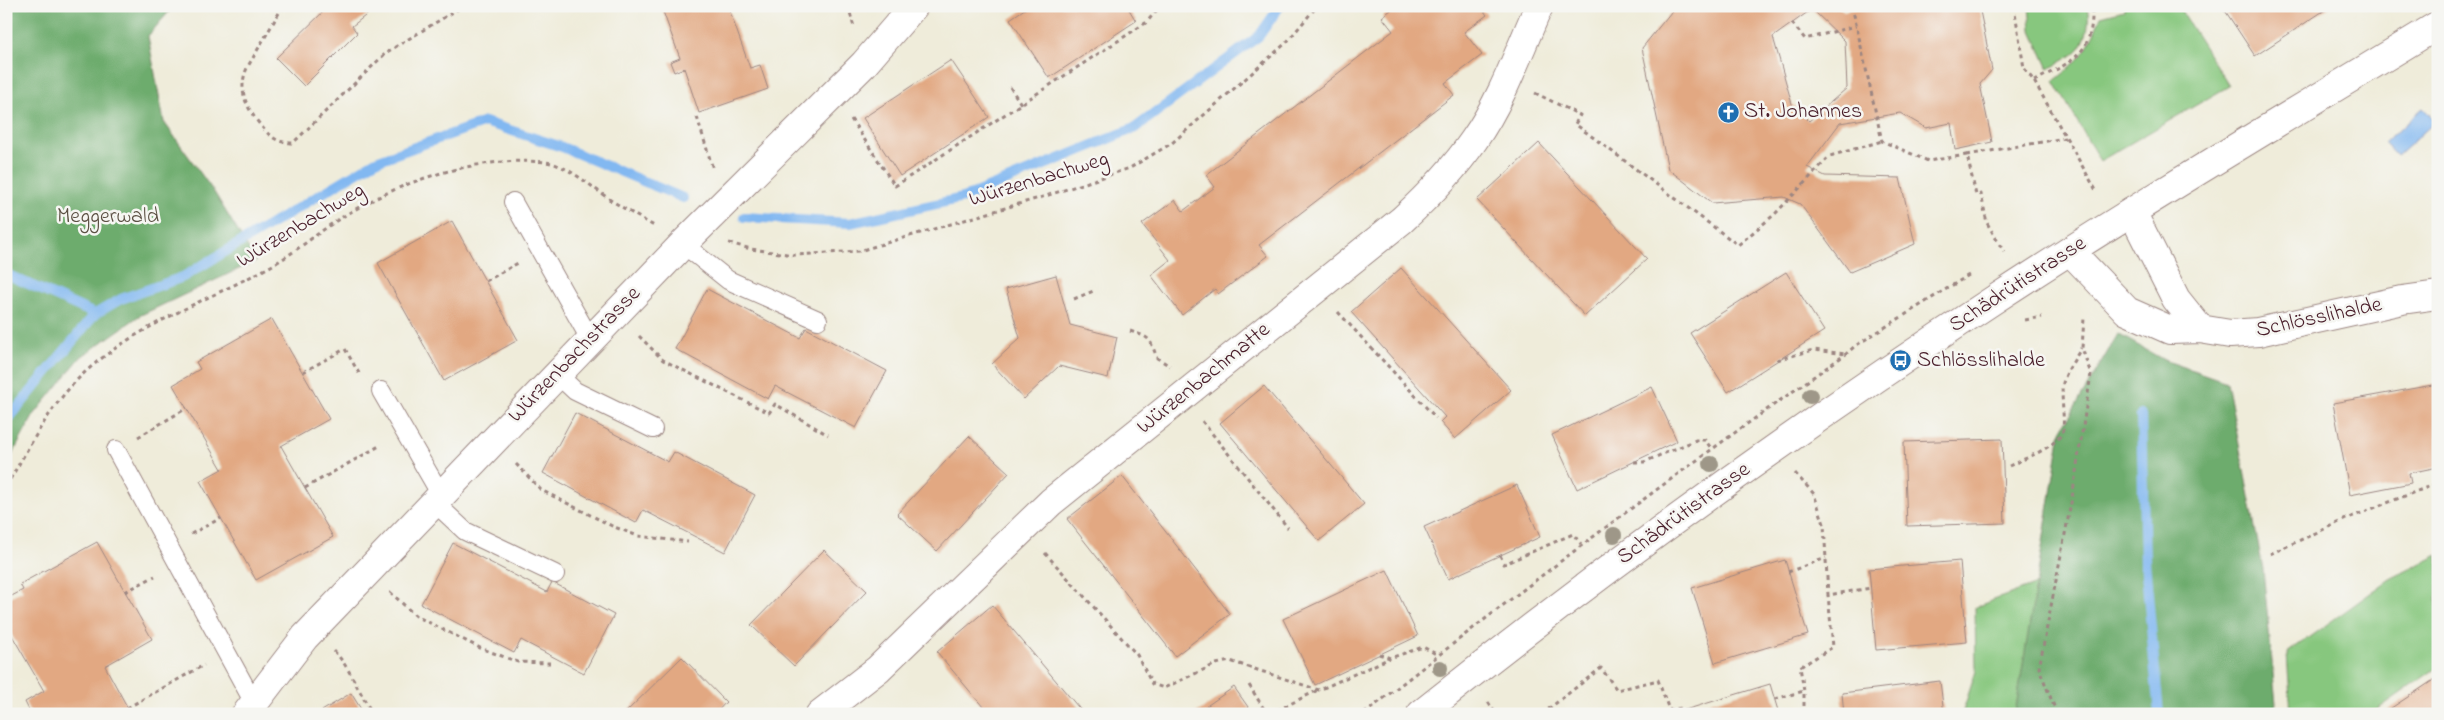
<svg xmlns="http://www.w3.org/2000/svg" width="2444" height="720" viewBox="0 0 2444 720" font-family="'Indie Flower',sans-serif">
	<style>
		.green { fill: #87c77e; stroke: #687354 }
		.forest { fill: #6dac6d; stroke: #5c664c }
		.water { fill: #82b8f1; stroke: #666c8e }
		.lines { fill: none; stroke-linecap: round; stroke-linejoin: round }
		.stream { stroke: #82b8f1; stroke-width: 10 }
		.building { fill: #e2a882; fill-rule: evenodd }
		.lane-casing { stroke: #9c8682; stroke-width: 20 }
		.street-casing { stroke: #9c8682; stroke-width: 30 }
		.secondary-casing { stroke: #9c8682; stroke-width: 30 }
		.path { stroke: #9c8682; stroke-width: 3; stroke-dasharray: 4 4; stroke-linecap: butt }
		.lane { stroke: #fff; stroke-width: 18 }
		.street { stroke: #fff; stroke-width: 28 }
		.secondary { stroke: #fff; stroke-width: 28 }
		.tree { fill: #9e9788 }
		.labels { text-anchor: middle; dominant-baseline: central; stroke-width: 5; stroke-linejoin: round; paint-order: stroke }
		.poi-label { font-size: 22px; fill: #4a1f2b; stroke: #f6f6f2; text-anchor: start }
		.street-label { font-size: 22px; fill: #4a1f2b; stroke: #f6f6f2 }
		.park-label { font-size: 22px; fill: #5c5144; stroke: #f6f6f2 }
	</style>
	<rect width="100%" height="100%" fill="#f6f6f2"/>
	<filter id="ink" filterUnits="userSpaceOnUse"><feTurbulence type="fractalNoise" baseFrequency=".02" numOctaves="2"/><feDisplacementMap in="SourceGraphic" scale="10" xChannelSelector="R" yChannelSelector="G"/><feConvolveMatrix kernelMatrix="1 2 1 2 8 2 1 2 1" color-interpolation-filters="sRGB"/></filter>
	<filter id="wash" filterUnits="userSpaceOnUse"><feTurbulence type="fractalNoise" baseFrequency=".0096" numOctaves="4" result="noise"/><feDisplacementMap in="SourceGraphic" scale="20" xChannelSelector="R" yChannelSelector="G"/><feGaussianBlur stdDeviation="1.12" result="paint"/><feColorMatrix in="noise" values="0 0 0 0 0 0 0 0 0 0 0 0 0 0 0 0 0 1.4 0 .05"/><feComposite in="paint" operator="in"/></filter>
	<g filter="url(#wash)">
		<rect width="100%" height="100%" fill="#efecda"/>
		<g class="green">
			<path d="M2029,6H2087C2090,19 2088,38 2079,49C2072,57 2058,63 2049,69L2031,29Z"/>
			<path d="M2124,6H2178L2229,86L2100,161L2054,81C2081,60 2089,48 2101,16L2124,10Z"/>
			<polygon points="2438,555 2438,667 2371,714 2291,714 2287,653 2390,579"/>
			<polygon points="2037,584 2015,714 1962,714 1976,671 1975,607"/>
		</g>
		<g class="forest">
			<polygon points="6,6 174,6 148,36 164,122 214,192 256,261 139,316 81,357 34,415 6,466"/>
			<polygon points="2118,334 2164,360 2227,382 2263,569 2277,714 2015,714 2061,431"/>
		</g>
		<polygon class="water" points="2423,108 2436,121 2397,156 2384,142"/>
		<g class="lines">
			<g class="stream">
				<polyline points="744,217 850,223 963,198 1135,128 1259,36 1280,6"/>
				<polyline points="6,274 95,314"/>
				<polyline points="2141,415 2145,562 2159,714"/>
				<polyline points="6,422 95,314 121,299 183,277 376,161 485,122 562,147 683,198"/>
			</g>
		</g>
		<g id="blocks">
			<g class="building">
				<polygon points="329,6 378,6 352,26 357,33 304,86 276,58"/>
				<polygon points="661,6 728,6 750,68 760,65 768,89 699,113 684,68 674,72 670,62 680,58"/>
				<polygon points="1029,6 1127,6 1136,21 1049,78 1010,19"/>
				<polygon points="1396,6 1480,6 1487,15 1464,32 1482,55 1445,83 1454,95 1259,245 1268,256 1218,294 1215,289 1182,315 1151,275 1170,260 1142,224 1175,200 1183,211 1215,187 1206,175 1393,31 1382,17"/>
				<path d="M1676,6H1837L1844,11L1866,6H1979L1992,70L1980,84L1992,142L1955,150L1951,123L1926,128L1900,113L1840,123L1807,167L1825,176L1900,178L1915,244L1850,272L1800,204L1784,197L1712,203L1668,169L1642,48ZM1812,9L1845,41L1847,88L1809,121L1792,104L1773,37Z"/>
				<polygon points="2222,6 2331,6 2255,56"/>
				<polygon points="951,60 989,117 900,176 863,118"/>
				<polygon points="1539,143 1647,259 1585,316 1477,200"/>
				<polygon points="452,221 518,340 444,381 378,263"/>
				<polygon points="1401,268 1511,390 1455,439 1440,422 1445,417 1351,312"/>
				<polygon points="1786,272 1824,331 1728,392 1690,333"/>
				<polygon points="1056,275 1070,325 1117,337 1108,378 1059,366 1024,399 992,364 1020,338 1006,289"/>
				<polygon points="707,289 800,338 806,328 887,371 856,428 775,386 768,399 675,349"/>
				<polygon points="272,319 329,419 281,446 333,537 256,580 200,481 222,469 173,385 200,369 196,362"/>
				<polygon points="2438,384 2438,467 2409,473 2411,483 2350,495 2333,403"/>
				<polygon points="1264,386 1364,504 1319,541 1220,423"/>
				<polygon points="1652,387 1677,441 1577,489 1552,435"/>
				<polygon points="575,413 668,462 674,452 755,495 725,552 643,510 636,523 543,473"/>
				<polygon points="969,436 1009,473 937,551 897,514"/>
				<polygon points="2002,439 2005,523 1907,526 1904,442"/>
				<polygon points="1122,476 1230,614 1175,656 1067,519"/>
				<polygon points="1517,485 1540,537 1448,579 1424,527"/>
				<polygon points="97,542 152,639 105,666 131,714 31,714 25,702 44,691 6,625 6,599 23,590 20,584"/>
				<polygon points="453,543 547,592 552,582 614,615 584,673 521,640 514,653 421,604"/>
				<polygon points="824,550 867,591 794,666 751,625"/>
				<polygon points="1785,560 1808,635 1715,663 1692,588"/>
				<polygon points="1960,561 1967,642 1876,650 1869,569"/>
				<polygon points="1387,570 1418,636 1315,685 1283,619"/>
				<polygon points="992,605 1084,714 989,714 937,652"/>
				<polygon points="682,657 726,702 715,714 624,714"/>
				<polygon points="2438,677 2438,714 2382,714 2414,693"/>
				<polygon points="1940,681 1944,714 1844,714 1842,693"/>
				<polygon points="1770,684 1779,714 1675,714 1675,713"/>
				<polygon points="1234,687 1253,714 1195,714"/>
				<polygon points="351,693 364,714 317,714"/>
			</g>
		</g>
	</g>
	<g filter="url(#ink)">
		<use href="#blocks" fill-opacity="0" stroke="#9c8682" stroke-width="1"/>
		<g class="lines">
			<defs>
				<g id="lane">
					<polyline points="513,202 590,339"/>
					<polyline points="683,244 728,280 818,320"/>
					<polyline points="557,374 575,391 653,429"/>
					<polyline points="381,391 441,495"/>
					<polyline points="116,450 254,703"/>
					<polyline points="434,502 465,531 555,574"/>
				</g>
				<g id="street">
					<polyline points="246,714 305,637 683,244 864,64 914,6"/>
					<path d="M820,714L878,669L1051,502L1402,220C1428,196 1454,169 1474,140C1502,100 1519,51 1539,6"/>
				</g>
				<g id="secondary">
					<polyline points="2132,212 2176,299 2200,329"/>
					<polyline points="2070,251 2127,311 2170,330 2200,329 2230,334 2258,332 2402,300 2438,295"/>
					<path d="M1421,714C1605,567 1795,430 1992,301C2138,205 2289,116 2438,25"/>
				</g>
			</defs>
			<use href="#lane" class="lane-casing"/>
			<use href="#street" class="street-casing"/>
			<use href="#secondary" class="secondary-casing"/>
			<g class="path">
				<path d="M283,6L247,68C238,89 245,105 258,122C269,136 276,143 293,143L387,52L463,6"/>
				<polyline points="848,6 854,27"/>
				<polyline points="1852,6 1882,141 1928,161 1967,155 1976,195 1981,194 1987,223 2004,252"/>
				<polyline points="2014,6 2024,68 2034,81 2097,192"/>
				<polyline points="1792,23 1805,39 1856,26"/>
				<path d="M2034,81C2073,61 2094,55 2092,6"/>
				<polyline points="1010,87 1021,104"/>
				<polyline points="1535,93 1580,115 1575,124 1738,245 1775,214 1830,156 1882,141"/>
				<polyline points="697,117 713,169"/>
				<polyline points="851,119 895,186 1147,22 1160,6"/>
				<polyline points="1967,155 2065,138"/>
				<polyline points="729,243 751,249 794,255 859,251 1046,196 1130,168 1172,143 1236,87 1286,43 1317,6"/>
				<polyline points="486,281 518,263"/>
				<polyline points="1074,299 1096,290"/>
				<polyline points="1338,312 1436,418"/>
				<polyline points="2025,320 2042,317"/>
				<path d="M1130,331C1151,338 1149,337 1157,358L1170,366"/>
				<polyline points="639,336 663,360 769,413 775,404 828,435"/>
				<polyline points="1777,360 1813,350 1846,354"/>
				<polyline points="303,372 345,349 360,375"/>
				<polyline points="1202,421 1288,528"/>
				<polyline points="138,437 187,408"/>
				<polyline points="1634,462 1644,462 1696,440 1705,440 1711,448"/>
				<polyline points="516,464 541,490 612,526 638,536 688,542"/>
				<path d="M2009,466C2025,458 2053,449 2062,433C2066,425 2060,395 2063,383C2066,371 2076,358 2081,348"/>
				<polyline points="1795,473 1814,494 1824,524 1828,595 1871,588"/>
				<path d="M6,486C28,450 48,409 78,379C129,328 209,300 271,266C294,253 315,235 336,221C397,182 471,156 545,162C567,164 594,189 612,201C627,210 641,219 656,227"/>
				<polyline points="305,488 381,445"/>
				<polyline points="191,534 221,518"/>
				<polyline points="1045,553 1137,655 1152,684 1164,688 1216,664 1230,661 1319,690 1390,658"/>
				<polyline points="2270,554 2346,519 2438,483"/>
				<polyline points="1500,555 1504,564 1573,534 1581,544"/>
				<polyline points="1788,572 1826,558"/>
				<polyline points="125,592 155,576"/>
				<polyline points="390,592 416,616 480,648 518,662 550,663"/>
				<path d="M334,651C351,669 359,693 373,714"/>
				<polyline points="1379,654 1390,658 1423,647 1438,655"/>
				<polyline points="1249,685 1267,714"/>
				<polyline points="1775,699 1804,691"/>
				<polyline points="1488,702 1496,714"/>
				<polyline points="127,708 204,665"/>
				<polyline points="1270,714 1318,690"/>
				<path d="M1364,714C1521,589 1681,469 1846,354L1855,346L1972,273"/>
				<polyline points="1542,714 1601,668 1617,690 1658,680 1669,710 1682,708 1682,711"/>
				<polyline points="1804,714 1804,691 1800,667 1833,647 1828,595"/>
				<polyline points="1832,714 1844,711"/>
				<polyline points="2057,714 2039,668 2072,498 2091,374 2082,348 2084,318"/>
			</g>
			<use href="#lane" class="lane"/>
			<use href="#street" class="street"/>
			<use href="#secondary" class="secondary"/>
		</g>
		<g class="tree">
			<circle cx="1810" cy="396" r="8"/>
			<circle cx="1711" cy="464" r="8"/>
			<circle cx="1614" cy="535" r="8"/>
			<circle cx="1440" cy="668" r="8"/>
		</g>
	</g>
	<defs>
		<symbol id="church-disc" viewBox="-11 -11 22 22"><circle r="9.5" fill="#1f6fb2" stroke="#f6f6f2"/><path d="M-1.2-6h2.4v3.5h3.3v2.4h-3.3V6h-2.4V-.1h-3.3v-2.4h3.3Z" fill="#fff"/></symbol>
		<symbol id="bus-disc" viewBox="-11 -11 22 22"><circle r="9.5" fill="#1f6fb2" stroke="#f6f6f2"/><path d="M-5-6H5V4H4V6H2V4H-2V6H-4V4H-5ZM-3.5-4V0h7V-4ZM-3.5 1.2v1.5H-2V1.2ZM2 1.2v1.5H3.5V1.2Z" fill="#fff"/></symbol>
	</defs>
	<g fill-rule="evenodd">
		<use href="#church-disc" x="1716" y="100" width="25" height="25"/>
		<use href="#bus-disc" x="1888" y="348" width="25" height="25"/>
	</g>
	<g class="labels">
		<g class="poi-label">
			<text x="1744" y="112">St. Johannes</text>
			<text x="1917" y="361">Schlösslihalde</text>
		</g>
		<g class="street-label">
			<text transform="translate(1039 180) rotate(-17)">Würzenbachweg</text>
			<text transform="translate(301 226) rotate(-31)">Würzenbachweg</text>
			<text transform="translate(2018 285) rotate(-33)">Schädrütistrasse</text>
			<text transform="translate(2319 318) rotate(-12)">Schlösslihalde</text>
			<text transform="translate(575 355) rotate(-46)">Würzenbachstrasse</text>
			<text transform="translate(1204 379) rotate(-39)">Würzenbachmatte</text>
			<text transform="translate(1684 514) rotate(-36)">Schädrütistrasse</text>
		</g>
		<g class="park-label">
			<text x="108" y="217">Meggerwald</text>
		</g>
	</g>
	<rect width="2444" height="720" fill="none" stroke="#f6f6f2" stroke-width="25"/>
</svg>
